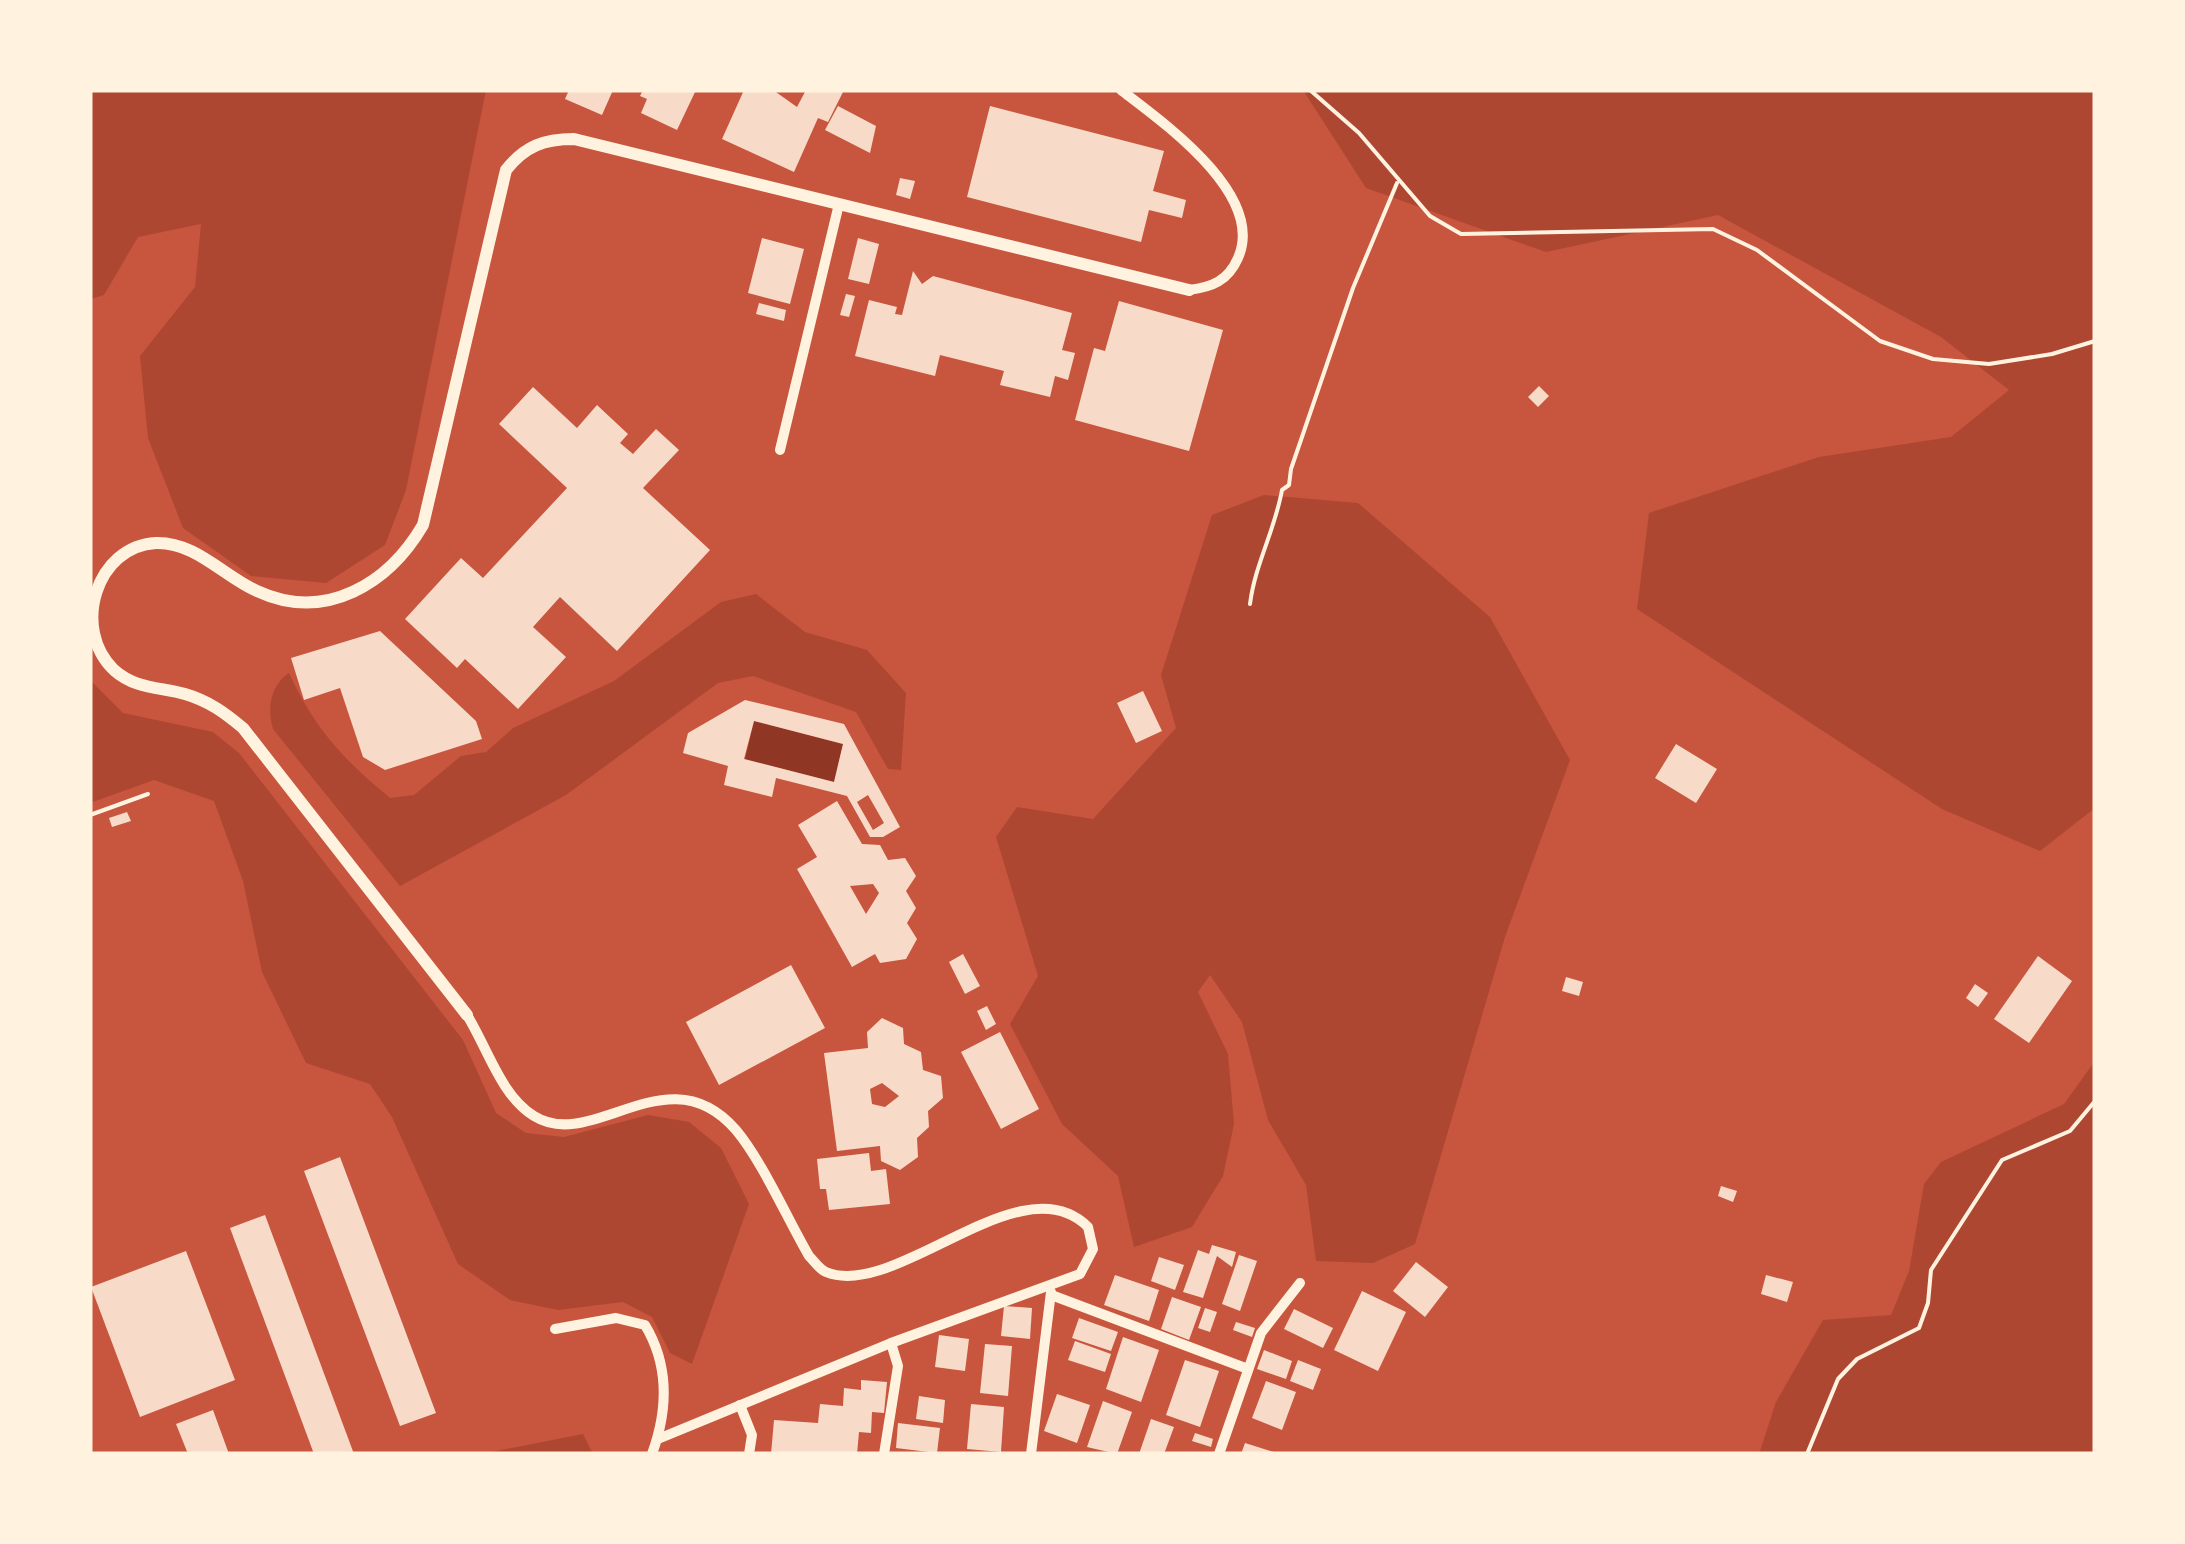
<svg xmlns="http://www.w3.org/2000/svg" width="2185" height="1544" viewBox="0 0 2185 1544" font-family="'DejaVu Sans',sans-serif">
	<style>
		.green { fill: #ae4732 }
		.water { fill: #8f3625 }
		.building { fill: #f7dbc8; fill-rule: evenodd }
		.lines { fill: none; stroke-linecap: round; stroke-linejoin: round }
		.path { stroke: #fff3e0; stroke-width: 4 }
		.minor { stroke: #fff3e0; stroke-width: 10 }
		.tertiary { stroke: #fff3e0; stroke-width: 12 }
	</style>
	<rect width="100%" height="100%" fill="#c8553d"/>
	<g class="green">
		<polygon points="90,90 486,90 406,490 385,545 326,583 251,576 183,528 148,438 140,356 195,287 201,224 138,237 104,295 90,299"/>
		<polygon points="1303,90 2095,90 2095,808 2040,851 1942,809 1637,609 1649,513 1819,457 1951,437 2009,390 1941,337 1718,215 1546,252 1366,188"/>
		<polygon points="1264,495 1358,503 1490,617 1570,760 1505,937 1415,1244 1373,1263 1316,1261 1306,1185 1268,1120 1242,1022 1210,975 1198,992 1228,1054 1234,1124 1223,1176 1192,1227 1134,1247 1118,1176 1062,1124 1010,1024 1038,976 996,837 1017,807 1093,819 1176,728 1161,675 1212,515"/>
		<path d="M756,594L805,632L867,650L906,693L901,770L888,769L856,712L753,676L718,683L566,795L400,886L273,729C267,708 270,686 289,673C314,728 344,760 390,798L414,795L461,756L486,752L513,728L614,681L721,602Z"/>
		<polygon points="90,680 123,713 213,732 239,753 463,1040 496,1113 526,1133 564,1137 648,1115 689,1122 721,1148 749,1204 692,1364 670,1353 652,1317 623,1302 558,1310 510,1300 458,1264 392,1117 370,1084 306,1063 262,972 243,881 214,801 154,780 90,803"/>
		<polygon points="2095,1061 2095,1454 1759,1454 1776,1402 1823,1320 1891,1315 1909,1271 1924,1184 1941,1162 2064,1104"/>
		<polygon points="583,1434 593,1454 481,1454"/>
	</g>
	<polygon class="water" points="754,721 843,744 834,782 745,759"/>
	<g class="building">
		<polygon points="569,90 613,90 602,115 565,99"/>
		<polygon points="643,90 696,90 677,130 641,113 647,99 640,96"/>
		<polygon points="744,90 773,90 797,107 806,90 844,90 828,122 818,118 794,172 722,139"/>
		<polygon points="838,106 876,126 870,153 825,130"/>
		<polygon points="990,106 1164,151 1153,191 1186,200 1182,218 1149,210 1141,242 967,197"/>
		<polygon points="900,178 915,181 910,199 896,195"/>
		<polygon points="762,238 804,249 790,304 748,293"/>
		<polygon points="858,238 879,244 869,284 848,279"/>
		<polygon points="913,271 922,284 933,276 1072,313 1062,350 1075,353 1068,380 1055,376 1050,397 1000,385 1004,371 940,355 935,376 855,356 869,300 897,307 895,314 902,315"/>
		<polygon points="846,294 855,296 849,317 840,315"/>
		<polygon points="1119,301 1223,330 1189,451 1075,420 1094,348 1105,351"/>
		<polygon points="759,303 786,310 784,321 756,314"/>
		<polygon points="1539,386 1549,396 1538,407 1528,397"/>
		<polygon points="533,387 577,428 597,405 628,434 620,443 633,454 656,429 679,450 643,488 710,550 617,651 560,597 533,627 566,657 518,709 465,659 457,668 405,619 461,558 483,578 567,488 499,424"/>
		<polygon points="380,631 476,721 482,739 385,770 363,757 340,688 304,700 291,658"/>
		<polygon points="1143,691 1162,731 1136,743 1117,703"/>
		<path d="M745,700L844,724L900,827L883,837H870L847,796L776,778L772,797L724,785L728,766L683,753L688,733ZM754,721L843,744L834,782L744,759ZM868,795L884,823L873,830L857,802Z"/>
		<polygon points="1676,744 1717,769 1696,803 1655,778"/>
		<path d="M837,801L862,844L880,845L888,860L905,858L916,876L906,891L916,908L907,923L917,939L906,959L880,963L875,954L852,967L797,869L817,857L798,825ZM873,884L879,893L866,914L850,886Z"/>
		<polygon points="127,812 131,821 112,827 109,818"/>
		<polygon points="963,954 980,986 965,994 949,962"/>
		<polygon points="2038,956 2072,981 2029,1043 1994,1019"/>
		<polygon points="791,965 825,1028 719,1085 686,1022"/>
		<polygon points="1566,977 1583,982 1579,996 1562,991"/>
		<polygon points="1975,984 1988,993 1978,1007 1966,998"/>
		<polygon points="987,1006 996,1024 986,1030 977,1011"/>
		<path d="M882,1018L903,1028L904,1044L921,1052L923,1070L941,1076L943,1098L928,1111L929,1127L917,1138L918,1157L900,1170L881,1161L880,1146L837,1151L824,1053L868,1048L867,1032ZM882,1083L899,1096L885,1107L872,1104L870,1089Z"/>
		<polygon points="1000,1032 1039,1109 1001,1129 961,1052"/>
		<polygon points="869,1153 871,1171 886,1169 890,1204 829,1210 826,1189 820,1189 817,1159"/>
		<polygon points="340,1157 436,1413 400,1426 304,1171"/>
		<polygon points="1721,1186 1737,1191 1733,1202 1718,1196"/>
		<polygon points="265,1215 354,1454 314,1454 230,1228"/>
		<polygon points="1212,1245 1236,1252 1232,1267 1217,1256 1203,1298 1183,1292 1198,1250 1209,1254"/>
		<polygon points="186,1251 235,1380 140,1417 91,1287"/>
		<polygon points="1239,1255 1257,1261 1240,1311 1222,1304"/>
		<polygon points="1159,1257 1184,1265 1175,1290 1151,1281"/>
		<polygon points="1416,1262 1448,1287 1425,1317 1393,1291"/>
		<polygon points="1115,1275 1159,1290 1149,1321 1104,1305"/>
		<polygon points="1766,1275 1793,1282 1787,1302 1761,1294"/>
		<polygon points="1362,1291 1406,1312 1378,1371 1334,1350"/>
		<polygon points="1172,1297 1201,1307 1189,1340 1161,1329"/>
		<polygon points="1004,1306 1032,1308 1030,1339 1001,1336"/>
		<polygon points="1205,1308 1217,1312 1210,1332 1198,1328"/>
		<polygon points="1294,1309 1333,1328 1323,1348 1284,1329"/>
		<polygon points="1079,1318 1118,1332 1111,1351 1072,1338"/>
		<polygon points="1236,1322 1255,1328 1252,1337 1233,1330"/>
		<polygon points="939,1335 969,1339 965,1371 935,1367"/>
		<polygon points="1123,1337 1159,1350 1141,1402 1106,1389"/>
		<polygon points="1075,1341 1111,1354 1105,1372 1068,1360"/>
		<polygon points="985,1344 1012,1346 1008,1396 980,1393"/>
		<polygon points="1264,1350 1292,1361 1286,1379 1257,1369"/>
		<polygon points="1185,1360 1219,1371 1200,1427 1166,1415"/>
		<polygon points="1298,1360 1321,1369 1313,1390 1290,1381"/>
		<polygon points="861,1380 887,1382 884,1413 872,1412 871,1433 859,1432 857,1454 771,1454 774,1420 818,1423 820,1404 843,1406 844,1388 861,1390"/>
		<polygon points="1266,1381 1296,1392 1282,1430 1252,1418"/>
		<polygon points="1057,1394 1090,1405 1077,1443 1044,1431"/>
		<polygon points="919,1396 945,1400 943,1423 916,1419"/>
		<polygon points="1103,1401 1132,1412 1117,1454 1087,1447"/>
		<polygon points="971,1404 1004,1407 1001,1452 967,1449"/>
		<polygon points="213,1410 229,1454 188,1454 176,1424"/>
		<polygon points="1151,1419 1174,1427 1164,1454 1139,1454"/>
		<polygon points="898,1423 940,1428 937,1453 896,1448"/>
		<polygon points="1195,1433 1213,1439 1211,1447 1192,1441"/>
		<polygon points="1245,1443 1277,1453 1276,1454 1241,1454"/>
	</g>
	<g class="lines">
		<g class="path">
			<polyline points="1310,90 1359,133 1430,216 1461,234 1713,229 1757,250 1880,341 1933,359 1989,364 2052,354 2095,341"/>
			<path d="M1250,604C1255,564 1275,530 1282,490L1289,485L1291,469L1353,288L1397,183"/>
			<polyline points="90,815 148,794"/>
			<polyline points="1807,1454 1838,1379 1857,1359 1919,1328 1928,1303 1931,1270 2002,1160 2070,1131 2095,1101"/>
		</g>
		<g class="minor">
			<path d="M1121,90C1164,123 1266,195 1238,258C1228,281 1212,287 1189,290"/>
			<polyline points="780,450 839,204"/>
			<path d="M467,1015C487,1047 501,1096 534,1116C593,1153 668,1051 736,1130C762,1161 788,1220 809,1256C814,1261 820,1270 826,1272C896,1301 1021,1160 1088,1227L1093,1249L1080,1274L891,1343L658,1439"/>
			<polyline points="1054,1296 1248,1369"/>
			<path d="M555,1329L616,1318L645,1325C669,1365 668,1410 652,1454"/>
			<polyline points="740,1405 752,1435 749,1454"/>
			<polyline points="884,1454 898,1366 891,1343"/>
			<polyline points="1031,1454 1051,1292"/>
			<polyline points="1219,1454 1261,1333 1300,1283"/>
		</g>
		<path class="tertiary" d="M467,1015L243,728C225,713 209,701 185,694C160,687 135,689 114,670C71,629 96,546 156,543C196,542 223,576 257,591C326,623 389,583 423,525L506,170C525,146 544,139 574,139L1189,290"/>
	</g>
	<rect width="2185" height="1544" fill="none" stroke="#fff3e0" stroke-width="185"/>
</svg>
